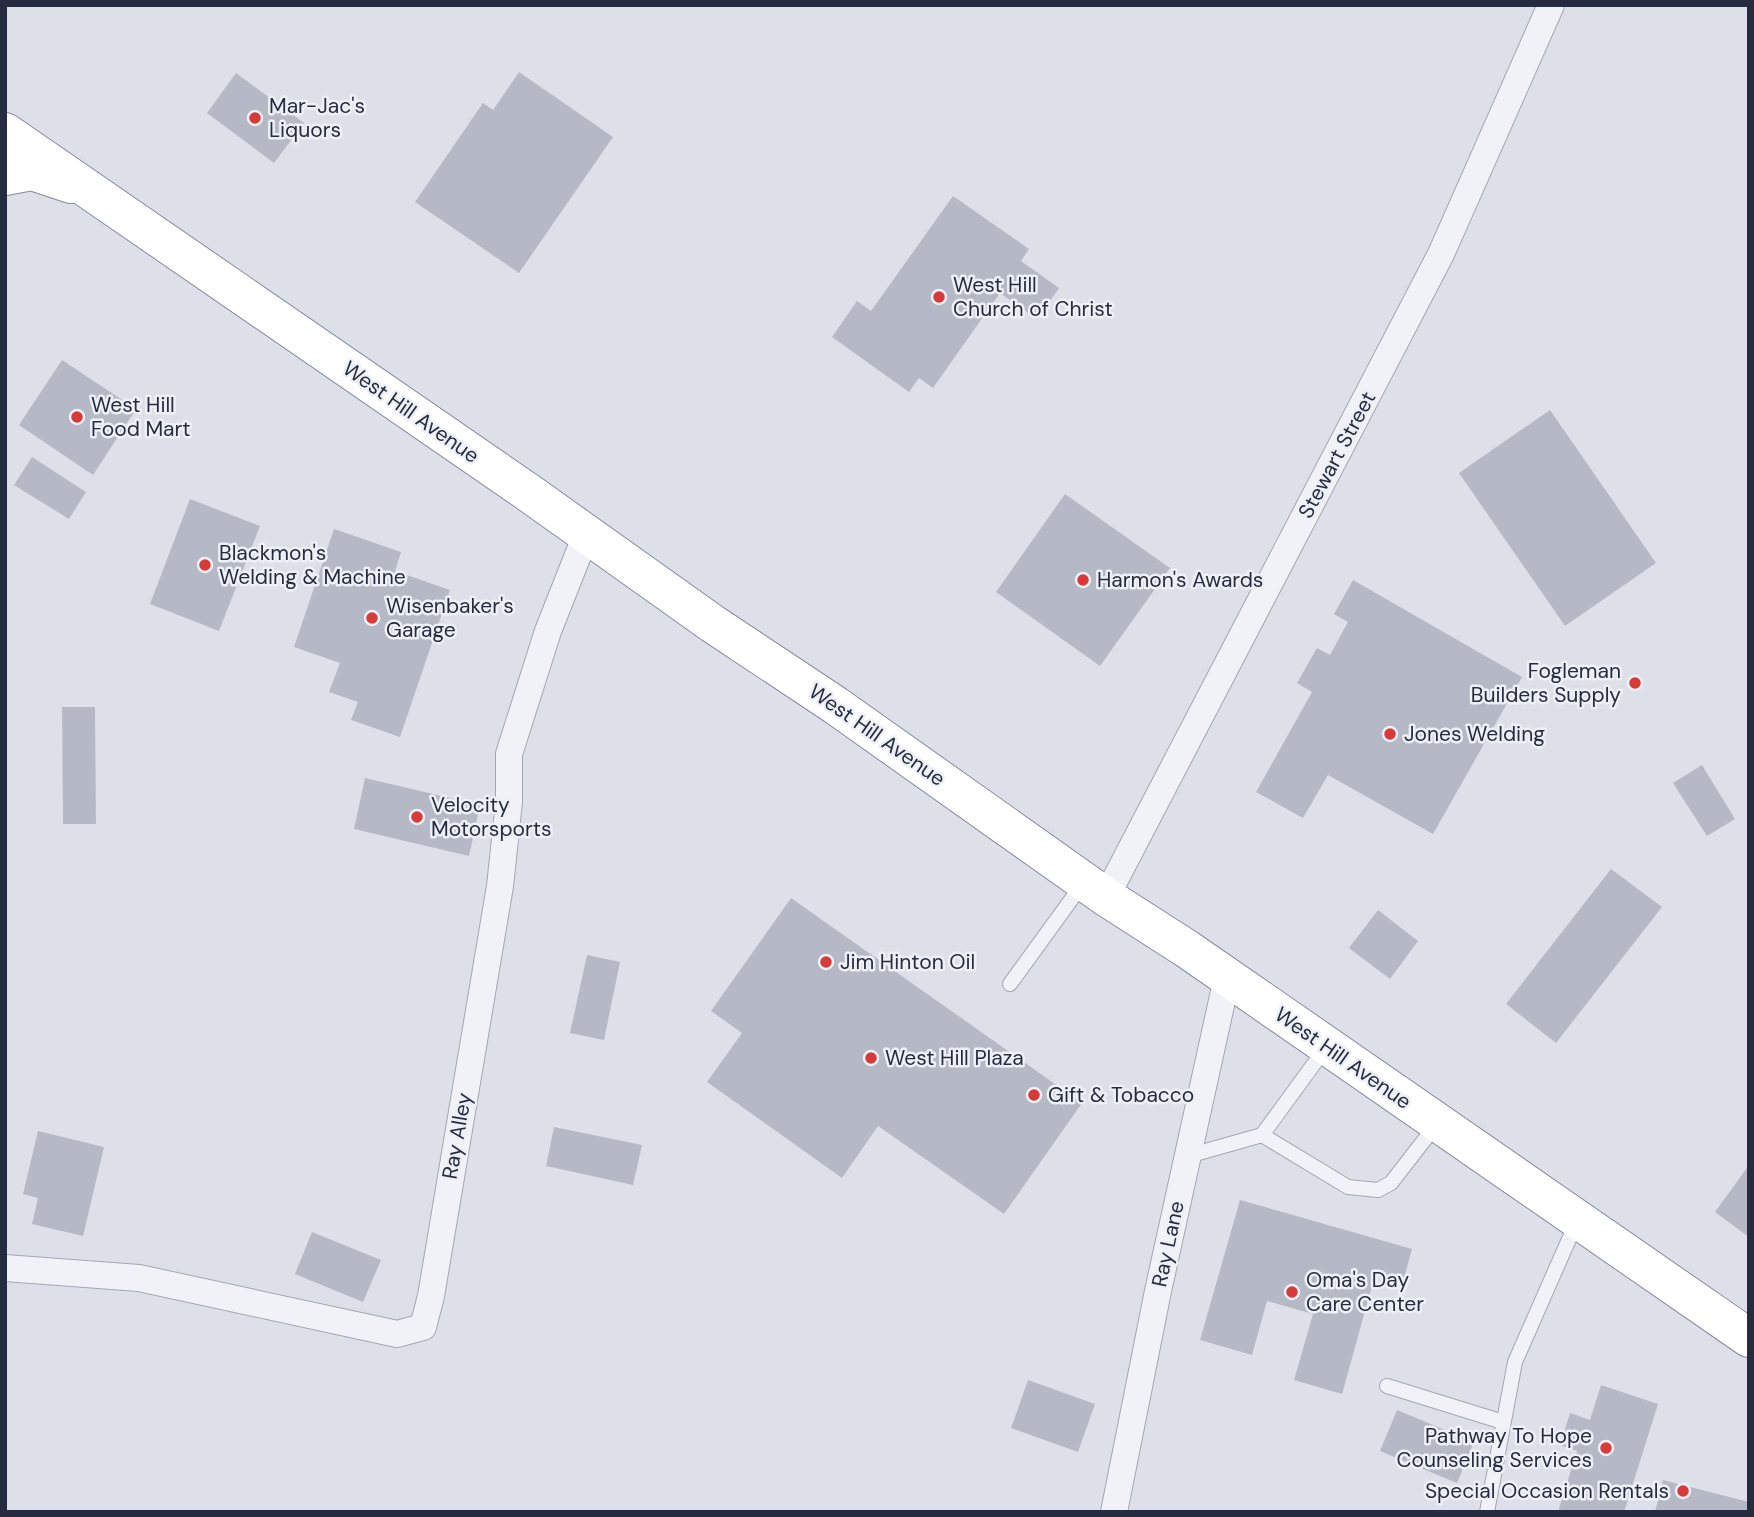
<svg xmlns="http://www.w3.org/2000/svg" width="1754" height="1517" viewBox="0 0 1754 1517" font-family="'DM Sans',sans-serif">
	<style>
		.building { fill: #b5b9c6 }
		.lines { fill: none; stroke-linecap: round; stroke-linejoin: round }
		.lane-casing { stroke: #a3a6b3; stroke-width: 16 }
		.street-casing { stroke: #a3a6b3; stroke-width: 28 }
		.highway-casing { stroke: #848ba0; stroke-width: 40 }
		.lane { stroke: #f1f2f7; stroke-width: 14 }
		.street { stroke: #f1f2f7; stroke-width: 26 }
		.highway { stroke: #fff; stroke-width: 38 }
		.poi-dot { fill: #d63b3a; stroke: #edf0f6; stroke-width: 2.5 }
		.labels { text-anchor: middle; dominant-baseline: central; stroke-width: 5; stroke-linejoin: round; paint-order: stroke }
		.poi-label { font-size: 21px; fill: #262c40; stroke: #edf0f6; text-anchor: start }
		.street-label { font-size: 21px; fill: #262c40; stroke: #edf0f6 }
	</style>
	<rect width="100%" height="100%" fill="#dee0e9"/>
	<g class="building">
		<polygon points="519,72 613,137 519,273 415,202 483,103 493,110"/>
		<polygon points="236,73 304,123 274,163 207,113"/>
		<polygon points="953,196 1029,249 1021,261 1059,288 1037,319 1000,293 933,388 919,378 909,392 832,337 857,301 871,311"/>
		<polygon points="62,360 136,409 93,475 19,425"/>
		<polygon points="1550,410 1656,563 1565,626 1459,473"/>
		<polygon points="32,457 86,492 69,519 14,485"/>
		<polygon points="1065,494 1170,568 1100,666 996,592"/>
		<polygon points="190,499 260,526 219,631 150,604"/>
		<polygon points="334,529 401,552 395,571 450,590 400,737 351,720 358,702 329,692 340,663 294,647"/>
		<polygon points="1353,580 1522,677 1433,834 1328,775 1303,818 1256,792 1312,692 1297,683 1317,648 1330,655 1348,622 1334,614"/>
		<polygon points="62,707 95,707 96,824 63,824"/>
		<polygon points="1702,765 1735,819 1707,836 1673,783"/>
		<polygon points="365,778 480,805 469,856 354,829"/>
		<polygon points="1611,869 1662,907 1556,1043 1506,1004"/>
		<polygon points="791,898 1082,1103 1004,1214 878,1126 842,1178 707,1082 742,1033 711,1011"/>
		<polygon points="1378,910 1418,941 1390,979 1349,948"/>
		<polygon points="587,955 620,962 604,1040 570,1033"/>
		<polygon points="554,1127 642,1145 633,1185 546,1166"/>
		<polygon points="38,1131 104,1147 83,1236 32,1224 38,1198 23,1194"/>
		<polygon points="1749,1165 1749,1237 1715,1212"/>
		<polygon points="1240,1200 1412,1249 1403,1282 1375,1275 1342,1394 1294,1380 1313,1314 1267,1301 1252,1355 1200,1340"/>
		<polygon points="312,1232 381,1260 363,1302 295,1274"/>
		<polygon points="1028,1380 1095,1404 1078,1452 1011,1428"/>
		<polygon points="1601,1385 1658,1404 1624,1512 1558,1512 1577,1451 1560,1445 1570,1413 1590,1420"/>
		<polygon points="1397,1410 1474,1442 1457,1483 1380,1451"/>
		<polygon points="1663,1480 1749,1502 1749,1512 1655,1512"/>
	</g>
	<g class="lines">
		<defs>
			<g id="lane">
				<polyline points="1010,984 1084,882"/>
				<polyline points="1262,1135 1348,1187 1378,1190 1391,1183 1436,1125"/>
				<polyline points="1188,1156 1262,1135 1327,1046"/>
				<polyline points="1387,1386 1503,1422"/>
				<polyline points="1487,1512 1515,1362 1577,1221"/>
			</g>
			<g id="street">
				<polyline points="1106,897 1441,254 1551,5"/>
				<polyline points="5,1268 139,1278 397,1334 423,1327 431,1296 500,886 509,802 509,754 548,631 586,535"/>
				<polyline points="1114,1512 1158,1291 1227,978"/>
			</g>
			<g id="highway">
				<polyline points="5,132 529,493 713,624 835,705 1106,897 1187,949 1749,1338"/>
				<polyline points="5,176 32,171 71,184"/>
			</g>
		</defs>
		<use href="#lane" class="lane-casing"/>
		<use href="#street" class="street-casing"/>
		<use href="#highway" class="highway-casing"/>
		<use href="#lane" class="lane"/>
		<use href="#street" class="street"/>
		<use href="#highway" class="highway"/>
	</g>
	<g class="poi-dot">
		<circle cx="255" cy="118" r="7"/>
		<circle cx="939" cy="297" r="7"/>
		<circle cx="77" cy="417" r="7"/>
		<circle cx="205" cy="565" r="7"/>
		<circle cx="1083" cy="580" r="7"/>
		<circle cx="372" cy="618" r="7"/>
		<circle cx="1635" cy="683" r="7"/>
		<circle cx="1390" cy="734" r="7"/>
		<circle cx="417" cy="817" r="7"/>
		<circle cx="826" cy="962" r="7"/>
		<circle cx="871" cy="1058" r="7"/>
		<circle cx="1034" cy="1095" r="7"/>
		<circle cx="1292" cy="1292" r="7"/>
		<circle cx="1606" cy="1448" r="7"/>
		<circle cx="1683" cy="1491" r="7"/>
	</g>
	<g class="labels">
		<g class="poi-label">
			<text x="269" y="106">Mar-Jac's<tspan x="269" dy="24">Liquors</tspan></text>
			<text x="953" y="285">West Hill<tspan x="953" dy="24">Church of Christ</tspan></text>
			<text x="91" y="405">West Hill<tspan x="91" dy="24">Food Mart</tspan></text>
			<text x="219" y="553">Blackmon's<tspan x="219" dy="24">Welding &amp; Machine</tspan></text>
			<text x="1097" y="580">Harmon's Awards</text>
			<text x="386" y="606">Wisenbaker's<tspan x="386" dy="24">Garage</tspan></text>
			<text x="1621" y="671" text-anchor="end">Fogleman<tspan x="1621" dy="24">Builders Supply</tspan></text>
			<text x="1404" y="734">Jones Welding</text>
			<text x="431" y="805">Velocity<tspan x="431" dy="24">Motorsports</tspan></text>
			<text x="840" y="962">Jim Hinton Oil</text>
			<text x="885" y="1058">West Hill Plaza</text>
			<text x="1048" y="1095">Gift &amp; Tobacco</text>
			<text x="1306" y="1280">Oma's Day<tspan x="1306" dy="24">Care Center</tspan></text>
			<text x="1592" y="1436" text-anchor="end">Pathway To Hope<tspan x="1592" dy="24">Counseling Services</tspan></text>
			<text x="1669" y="1491" text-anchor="end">Special Occasion Rentals</text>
		</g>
		<g class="street-label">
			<text transform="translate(411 412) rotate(35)">West Hill Avenue</text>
			<text transform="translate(1337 455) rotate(-62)">Stewart Street</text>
			<text transform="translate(877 735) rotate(35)">West Hill Avenue</text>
			<text transform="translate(1343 1058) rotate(35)">West Hill Avenue</text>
			<text transform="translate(457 1136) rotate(-80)">Ray Alley</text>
			<text transform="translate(1168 1244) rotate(-78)">Ray Lane</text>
		</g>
	</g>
	<rect width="1754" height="1517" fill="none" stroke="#262c40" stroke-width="14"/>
</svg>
